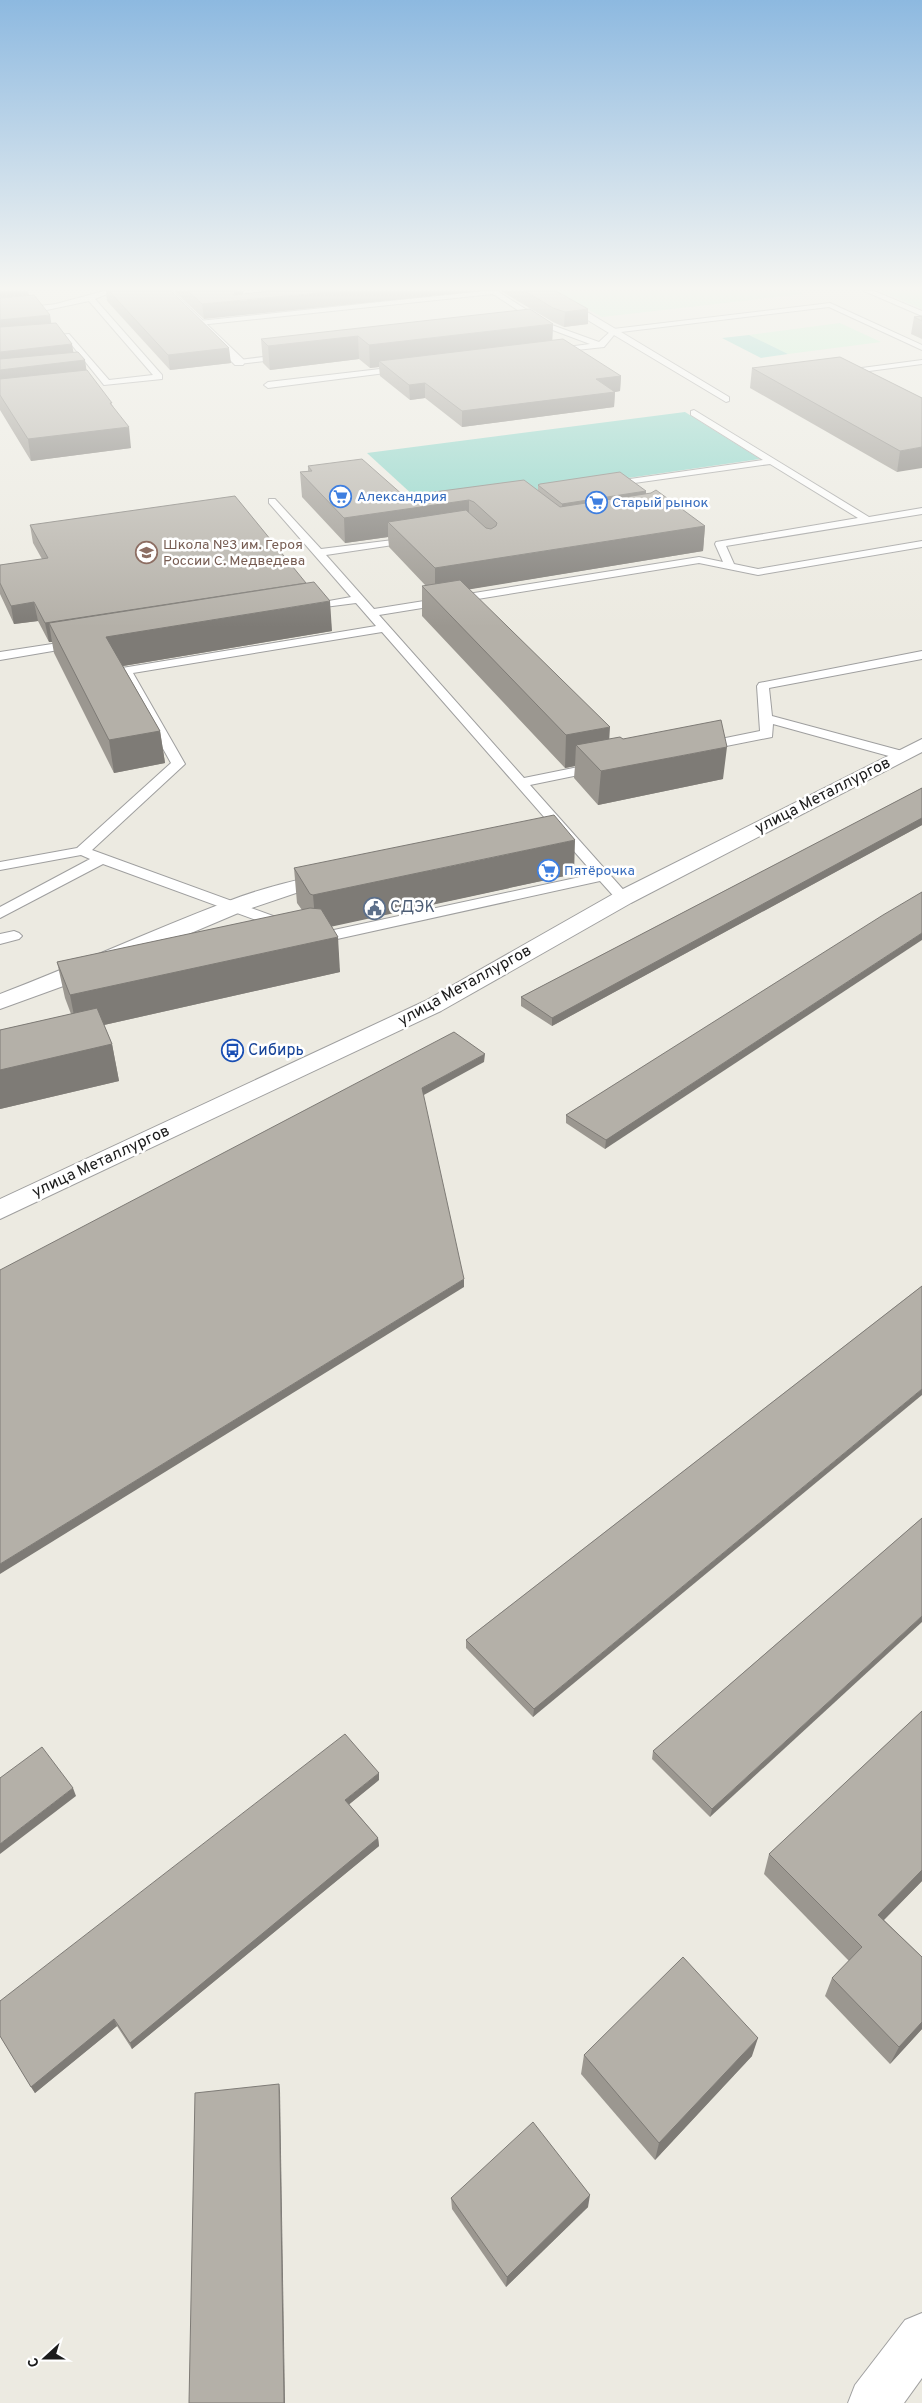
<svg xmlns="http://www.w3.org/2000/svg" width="922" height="2403" viewBox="0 0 922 2403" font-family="Overpass,sans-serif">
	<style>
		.park { fill: #c1f3cf }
		.pitch { fill: #86d3c6 }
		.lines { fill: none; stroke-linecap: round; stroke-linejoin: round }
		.service-casing { stroke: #9f9f9f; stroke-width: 2 }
		.minor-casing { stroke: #9f9f9f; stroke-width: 2 }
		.tertiary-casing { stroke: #9f9f9f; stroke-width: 2 }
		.service { fill: #fff; fill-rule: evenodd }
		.minor { fill: #fff; fill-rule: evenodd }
		.tertiary { fill: #fff; fill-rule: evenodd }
		.wall { fill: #9b9790 }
		.shaded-wall { fill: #7e7b76 }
		.building { fill: #b4b0a8; stroke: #7e7b76 }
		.labels { text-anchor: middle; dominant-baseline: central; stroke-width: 5; stroke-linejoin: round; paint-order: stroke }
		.far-shop-label { font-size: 14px; fill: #366cbe; stroke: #fff; text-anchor: start }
		.far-education-label { font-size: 14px; fill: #785e54; stroke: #fff; text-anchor: start }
		.street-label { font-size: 16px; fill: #1b1b1b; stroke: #fff }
		.service-label { font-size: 16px; fill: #4e5e75; stroke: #fff; text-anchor: start }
		.transit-label { font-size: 16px; fill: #164399; stroke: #fff; text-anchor: start }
	</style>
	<rect width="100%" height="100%" fill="#eceae1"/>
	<g class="park">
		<polygon points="554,291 795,291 803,294 602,317"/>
		<polygon points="880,291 922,291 922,309"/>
		<polygon points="840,323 881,342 788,354 749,335"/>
	</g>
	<g class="pitch">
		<polygon points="749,335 788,354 761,358 722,338"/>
		<polygon points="685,412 760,459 426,507 367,453"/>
	</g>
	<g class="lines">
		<defs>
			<g id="service">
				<polygon points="104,291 114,291 95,299 162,375 162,379 104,385 67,339 0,345 0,341 69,334 109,380 153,375 89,301 42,311 0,315 0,311 56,304"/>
				<polygon points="485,291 497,291 549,324 599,342 613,329 830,303 922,345 922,350 829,307 621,332 729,397 729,401 726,402 614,335 604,347 549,353 548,351 552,349 590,344 542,326 493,294 199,325 195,323 199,321"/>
				<polygon points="864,291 874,291 922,311 922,316"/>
				<polygon points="287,354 290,354 290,358 239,364 235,362 239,360"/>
				<polygon points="922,360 922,364 839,375 835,373 839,371"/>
				<polygon points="406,366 409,366 409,370 268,388 264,385 268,382"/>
				<path d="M694,410L869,517L922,508V514L726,546L734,564L758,569L922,541V547L758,575L699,563L379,615L524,778L598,763L603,764L605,767L603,770L530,785L628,895L630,898L628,901H618L600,881L319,943L103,864L0,918V907L90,859L81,855L0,870V862L77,848L171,763L120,671L122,668L376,626L356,603L301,610V606L351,597L269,503V499H275L321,549L417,537L418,539L413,542L326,555L374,609L699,557L723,562L715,544L716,542L858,518L770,464L606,487V483L609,482L763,460L691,415V411ZM382,632L594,874L320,933L92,850L185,764L133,673Z"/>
				<polygon points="78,640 84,644 82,646 0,660 0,652"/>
				<polygon points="922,651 922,659 769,688 772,716 906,752 908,755 906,758 896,758 773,724 772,737 701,751 695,747 701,743 760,731 757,686 759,683"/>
				<polygon points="14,931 19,933 22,936 19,939 0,944 0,934"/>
			</g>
			<g id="minor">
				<polygon points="161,291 172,291 243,359 245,362 243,365 235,365"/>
				<polygon points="488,291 498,291 499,292 494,295"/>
				<polygon points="540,291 552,291 619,331 617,333 609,333"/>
				<path d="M333,872L341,873L344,878L341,883L296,893L243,911L80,980L0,1009V994C76,965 150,931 226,902C261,888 297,880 333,872Z"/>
			</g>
			<g id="tertiary">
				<polygon points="922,739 922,752 631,903 441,1011 0,1219 0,1199 425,1001 615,893"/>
				<polygon points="922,2313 922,2378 904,2403 848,2403 855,2385 905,2320"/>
			</g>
		</defs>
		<use href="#service" class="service-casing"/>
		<use href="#minor" class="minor-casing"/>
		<use href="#tertiary" class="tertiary-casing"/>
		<use href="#service" class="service"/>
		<use href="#minor" class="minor"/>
		<use href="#tertiary" class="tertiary"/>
	</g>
	<g class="wall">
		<polygon points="0,291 28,291 29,295 73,352 113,406 131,448 31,461 0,410"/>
		<polygon points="106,291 171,291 231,363 170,370 107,301"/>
		<polygon points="174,291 244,291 204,319"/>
		<polygon points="501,291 556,291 588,324 564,327 553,322"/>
		<polygon points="922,316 922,339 911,334 914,317"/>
		<polygon points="553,324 552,340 621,376 620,391 615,392 614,407 462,427 425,398 410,400 380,376 379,367 370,368 359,359 270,370 263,363 261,339"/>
		<polygon points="752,368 922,398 897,472 750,388"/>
		<polygon points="308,466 404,496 538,490 538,485 646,491 646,494 705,526 703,551 469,589 609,739 623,739 723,779 598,805 574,778 575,766 565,768 422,616 422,586 426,586 389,547 388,537 345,543 302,497 300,472 308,471"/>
		<polygon points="30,525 332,631 123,666 160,731 165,763 114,773 54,653 52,642 49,642 38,621 14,624 0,594 0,565 42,559 33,543"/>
		<polygon points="922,788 922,825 552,1026 521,1006 521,997"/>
		<polygon points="294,868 574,874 331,926 340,972 104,1025 112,1044 119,1081 0,1109 0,1030 71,1014 65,998 57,962 302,910 297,903"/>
		<polygon points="922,892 605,1149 566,1123 566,1115"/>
		<polygon points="922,1286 533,1717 466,1648 466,1640"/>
		<polygon points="922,1518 710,1817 652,1759 653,1751"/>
		<polygon points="922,1711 922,1881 884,1920 922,1957 922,2029 890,2064 825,1996 832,1978 849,1961 764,1874 769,1854"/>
		<polygon points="379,1780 349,1804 378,1838 379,1846 132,2049 117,2026 35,2093 0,2036 0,2001"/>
		<polygon points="584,2055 752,2056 655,2160 581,2074"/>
		<polygon points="451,2198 588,2207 506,2287 452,2209"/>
	</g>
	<g class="shaded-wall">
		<polygon points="0,291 28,291 31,305 0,309"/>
		<polygon points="236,291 244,291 239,301 339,291 482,291 204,319 202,304 233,295"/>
		<polygon points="588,309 588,324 564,327 565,312"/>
		<polygon points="50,315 53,334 0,339 0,320"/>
		<polygon points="553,324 552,347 379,361 379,367 370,368 369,345"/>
		<polygon points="358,336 359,359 270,370 268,346"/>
		<polygon points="72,344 75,361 85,360 88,380 0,391 0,352"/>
		<polygon points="229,348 231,363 170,370 168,355"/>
		<polygon points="621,376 620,391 615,392 614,407 462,427 462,411 596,379"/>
		<polygon points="425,383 425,398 410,400 409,385"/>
		<polygon points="129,427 131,448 31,461 28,439"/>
		<polygon points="922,447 922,468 897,472 900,451"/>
		<polygon points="646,491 645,509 562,522 562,504"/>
		<polygon points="469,500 469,525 388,522 388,537 345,543 344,518"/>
		<polygon points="705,526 703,551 435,595 435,568"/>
		<polygon points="330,601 332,631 111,668 106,637"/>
		<polygon points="34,602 38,621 14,624 11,606"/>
		<polygon points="45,623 49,623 52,642 49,642"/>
		<polygon points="610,727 608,759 576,745 575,766 565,768 566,735"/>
		<polygon points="160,731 165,763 114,773 109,740"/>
		<polygon points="727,747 723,779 598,805 601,771"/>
		<polygon points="922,818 922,825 552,1026 552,1018"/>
		<polygon points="575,840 574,874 316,930 313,895"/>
		<polygon points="922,933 922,940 605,1149 606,1140"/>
		<polygon points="338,937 340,972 77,1031 70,995"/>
		<polygon points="112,1044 119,1081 0,1109 0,1070"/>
		<polygon points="485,1054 484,1062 422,1096 422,1088"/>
		<polygon points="464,1279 464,1287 0,1574 0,1564"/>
		<polygon points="922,1389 922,1395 533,1717 534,1709"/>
		<polygon points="922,1616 922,1622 710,1817 712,1809"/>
		<polygon points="379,1773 379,1780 346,1807 345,1800"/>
		<polygon points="73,1788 76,1796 0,1854 0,1844"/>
		<polygon points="378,1838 379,1846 132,2049 130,2043"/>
		<polygon points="922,1870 922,1881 870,1934 878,1915"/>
		<polygon points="114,2019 117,2026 35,2093 31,2087"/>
		<polygon points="922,2022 922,2029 890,2064 899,2047"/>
		<polygon points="758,2038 752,2056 655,2160 659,2143"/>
		<polygon points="279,2084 280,2091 285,2403 284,2403"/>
		<polygon points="590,2195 588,2207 506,2287 507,2277"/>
	</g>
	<g class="building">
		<polygon points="109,291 171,291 229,348 168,355"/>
		<polygon points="188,291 236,291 233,295 271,291 339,291 202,304"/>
		<polygon points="525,291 556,291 588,309 565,312 553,308"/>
		<polygon points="34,295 50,315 0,320 0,298"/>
		<polygon points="530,309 553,324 369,345 358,336 268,346 261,339"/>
		<polygon points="922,316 922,321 914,317"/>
		<polygon points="56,323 72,344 0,352 0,327"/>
		<polygon points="563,339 621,376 596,379 615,392 462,411 425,383 409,385 379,361"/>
		<polygon points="78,352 85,360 0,370 0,359"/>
		<polygon points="840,357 922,398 922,447 900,451 752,368"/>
		<polygon points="87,370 112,403 110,403 129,427 28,439 0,395 0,379"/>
		<polygon points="362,459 404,496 524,480 560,507 651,493 656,490 705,526 435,568 388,522 466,510 486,528 491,529 496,526 497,523 474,502 469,500 344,518 300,472 312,471 308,466"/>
		<polygon points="620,472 646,491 562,504 538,485 540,484"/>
		<polygon points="235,496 306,583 45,623 34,602 11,606 0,583 0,565 48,558 30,525"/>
		<polygon points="460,580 610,727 566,735 422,586"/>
		<polygon points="314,582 330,601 106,637 160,731 109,740 49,623"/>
		<polygon points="721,720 727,747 601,771 576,745 620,737 623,739"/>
		<polygon points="922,788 922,818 552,1018 521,997"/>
		<polygon points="554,815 575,840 313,895 310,894 294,868"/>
		<polygon points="922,892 922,933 606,1140 566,1115 883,915"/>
		<polygon points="310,908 321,909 338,937 70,995 57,962"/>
		<polygon points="97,1008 112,1044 0,1070 0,1030"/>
		<polygon points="454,1032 485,1054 422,1088 464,1279 0,1564 0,1270"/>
		<polygon points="922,1286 922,1389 534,1709 466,1640"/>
		<polygon points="922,1518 922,1616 712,1809 653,1751"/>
		<polygon points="922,1711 922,1870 878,1915 922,1957 922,2022 899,2047 832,1978 862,1947 769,1854"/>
		<polygon points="345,1734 379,1773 345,1800 378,1838 130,2043 114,2019 31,2087 0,2036 0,2001"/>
		<polygon points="42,1747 73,1788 0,1844 0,1778"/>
		<polygon points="683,1957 758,2038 659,2143 584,2055"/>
		<polygon points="279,2084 284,2403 189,2403 195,2093"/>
		<polygon points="533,2122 590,2195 507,2277 451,2198"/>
	</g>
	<linearGradient id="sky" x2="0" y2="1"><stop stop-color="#8db9e0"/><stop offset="0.46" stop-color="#f6f6f2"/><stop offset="1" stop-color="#f6f6f2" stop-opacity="0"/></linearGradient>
	<rect width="922" height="627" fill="url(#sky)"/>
	<defs>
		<symbol id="supermarket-ring" viewBox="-11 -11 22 22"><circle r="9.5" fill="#fff" stroke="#3f7fe0" stroke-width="1.5"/><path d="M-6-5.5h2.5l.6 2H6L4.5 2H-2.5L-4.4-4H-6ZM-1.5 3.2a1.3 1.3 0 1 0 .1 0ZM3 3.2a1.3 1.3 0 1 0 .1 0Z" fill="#3f7fe0"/></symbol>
		<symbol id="school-ring" viewBox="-11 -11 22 22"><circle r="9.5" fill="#fff" stroke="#8d6e63" stroke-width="1.5"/><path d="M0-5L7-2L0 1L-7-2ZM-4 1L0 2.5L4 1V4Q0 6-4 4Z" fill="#8d6e63"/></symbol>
		<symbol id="civic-ring" viewBox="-11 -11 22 22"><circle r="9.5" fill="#fff" stroke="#5c6f8a" stroke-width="1.5"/><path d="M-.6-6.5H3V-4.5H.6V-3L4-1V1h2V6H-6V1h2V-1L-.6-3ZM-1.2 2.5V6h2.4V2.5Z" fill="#5c6f8a"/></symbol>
		<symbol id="bus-ring" viewBox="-11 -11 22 22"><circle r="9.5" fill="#fff" stroke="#1a4fb4" stroke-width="1.5"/><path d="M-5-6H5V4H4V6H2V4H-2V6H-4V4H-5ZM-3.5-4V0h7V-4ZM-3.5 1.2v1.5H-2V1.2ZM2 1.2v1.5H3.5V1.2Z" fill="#1a4fb4"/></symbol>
	</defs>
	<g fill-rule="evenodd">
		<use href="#supermarket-ring" x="328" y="484" width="25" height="25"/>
		<use href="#supermarket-ring" x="584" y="490" width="25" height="25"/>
		<use href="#school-ring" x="134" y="540" width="25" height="25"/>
		<use href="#supermarket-ring" x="536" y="858" width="25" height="25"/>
		<use href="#civic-ring" x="362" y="896" width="25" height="25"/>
		<use href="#bus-ring" x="220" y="1038" width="25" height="25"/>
	</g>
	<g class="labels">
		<g class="far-shop-label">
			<text x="357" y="497">Александрия</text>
			<text x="612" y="503">Старый рынок</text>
			<text x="564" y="871">Пятёрочка</text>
		</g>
		<g class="far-education-label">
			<text x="163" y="545">Школа №3 им. Героя<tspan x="163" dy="16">России С. Медведева</tspan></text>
		</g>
		<g class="street-label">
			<text transform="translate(823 796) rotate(-27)">улица Металлургов</text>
			<text transform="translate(465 986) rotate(-29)">улица Металлургов</text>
			<text transform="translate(101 1162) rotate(-25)">улица Металлургов</text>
		</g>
		<g class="service-label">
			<text x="390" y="908">СДЭК</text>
		</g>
		<g class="transit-label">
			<text x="248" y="1051">Сибирь</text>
		</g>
	</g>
	<g transform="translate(45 2358) rotate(249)" stroke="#ffffff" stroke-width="4" paint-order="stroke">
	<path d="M0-4L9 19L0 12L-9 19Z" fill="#1b1b1b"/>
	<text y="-8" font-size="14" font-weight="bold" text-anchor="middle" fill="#1b1b1b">С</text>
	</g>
</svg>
